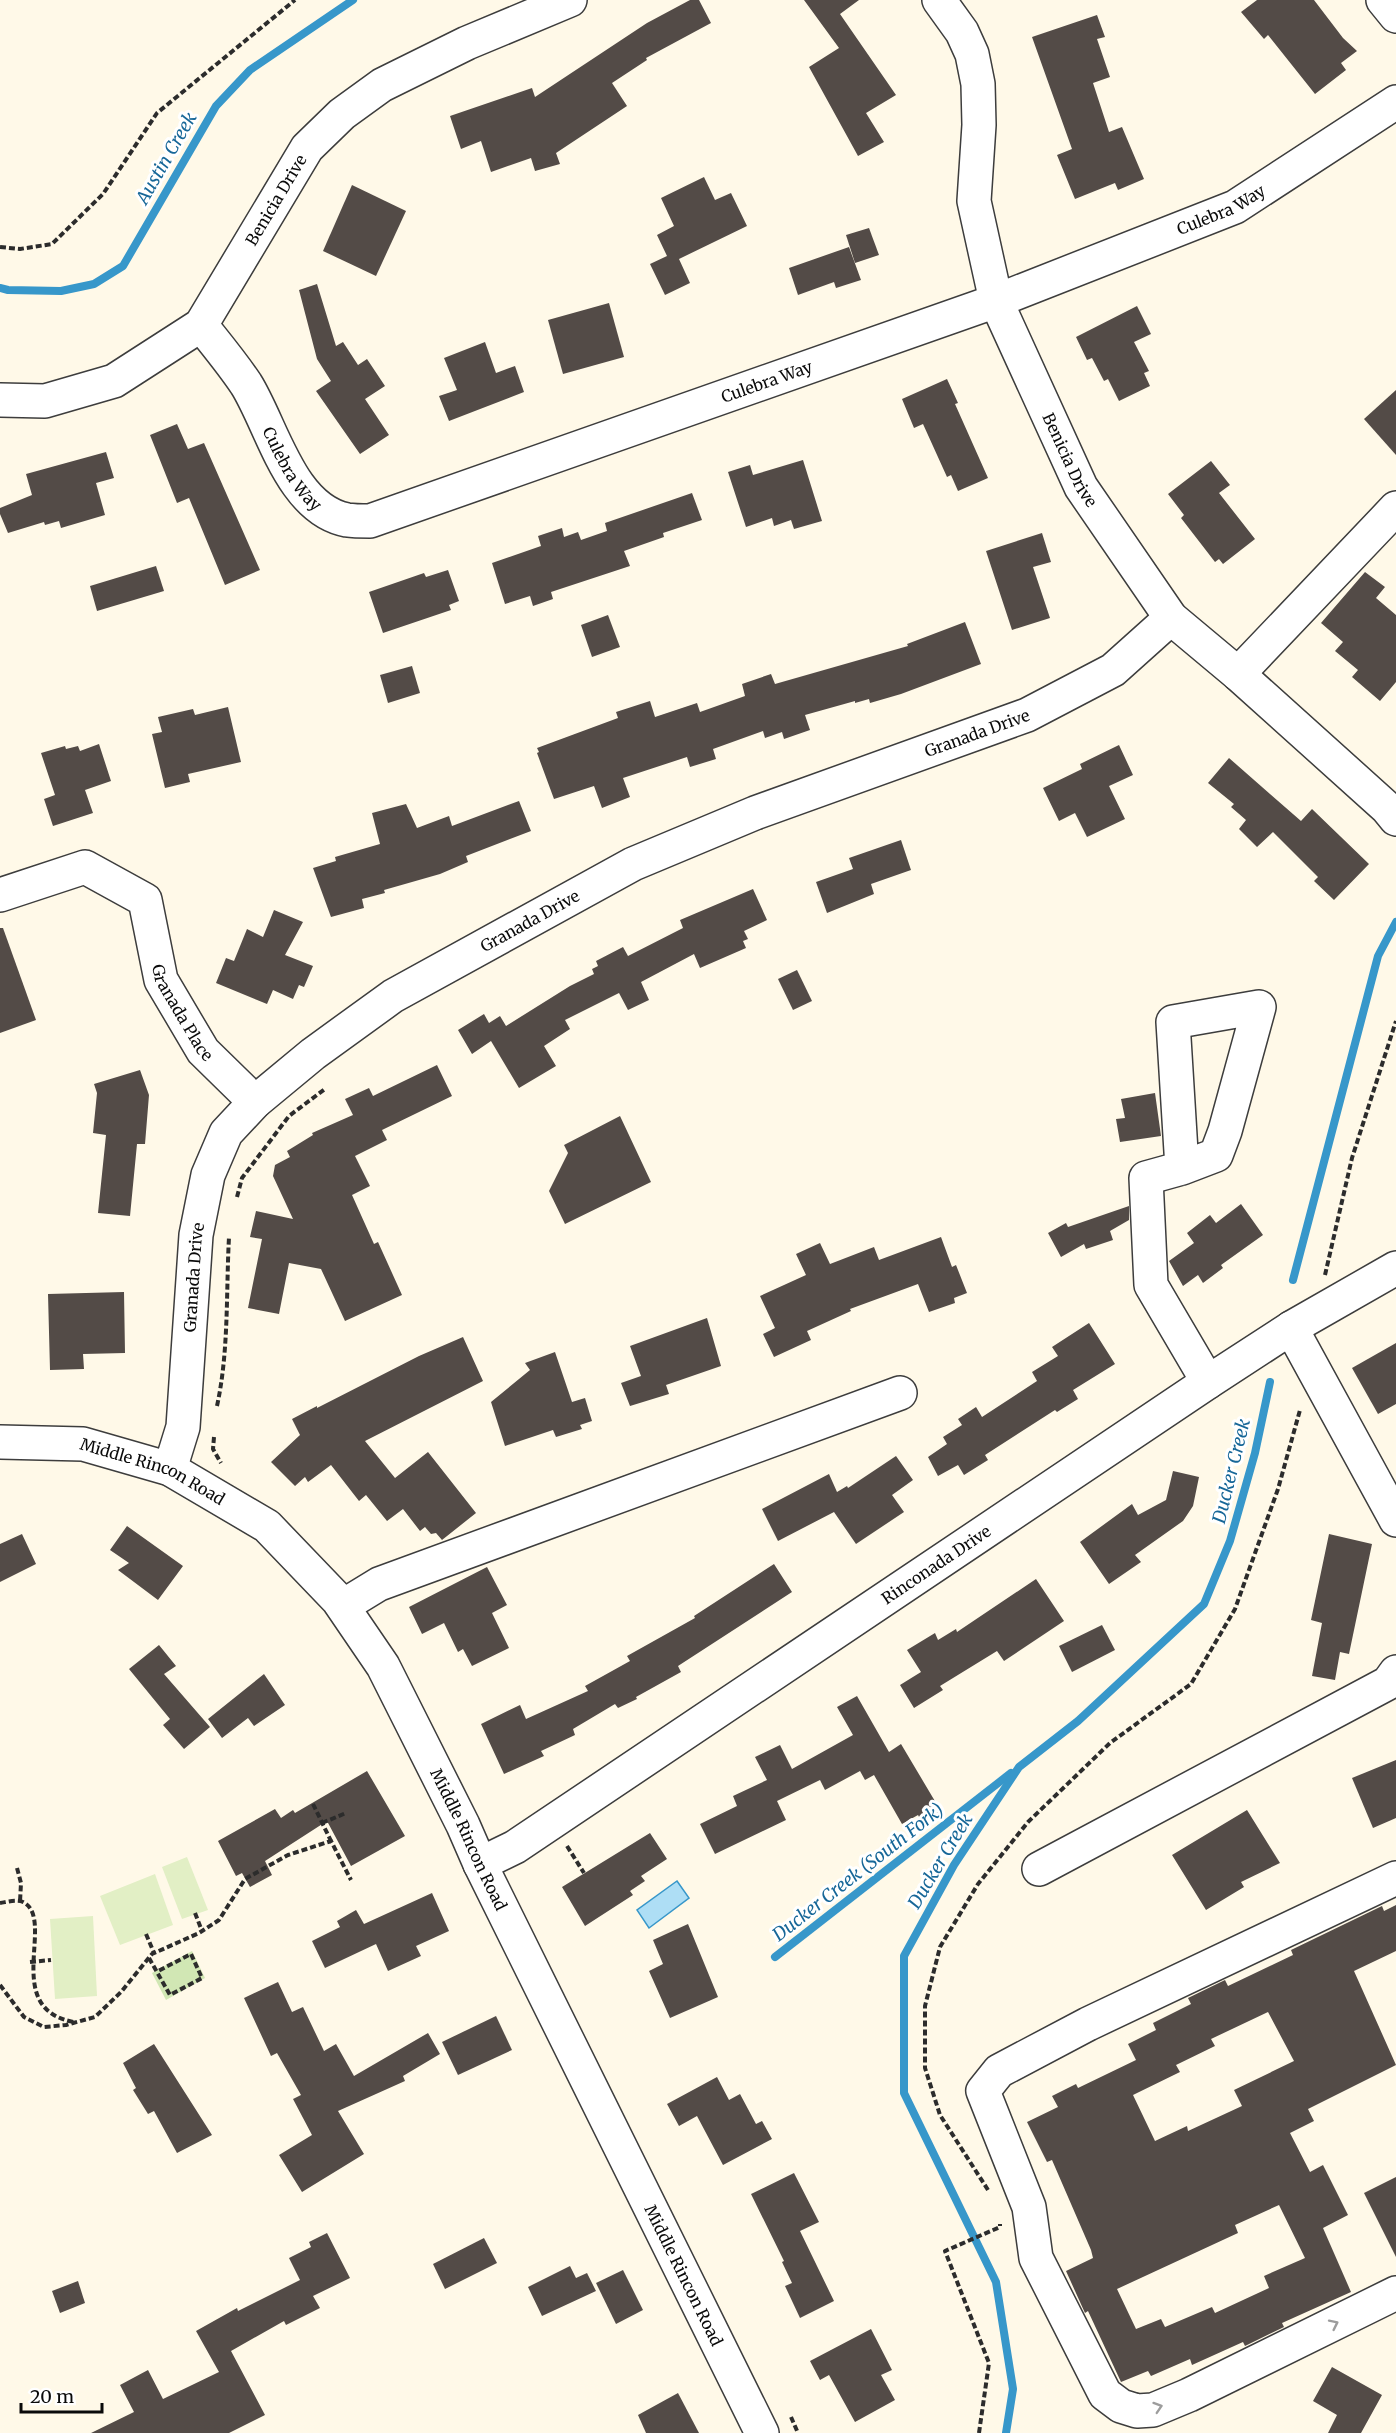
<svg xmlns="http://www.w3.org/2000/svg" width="1396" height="2433" viewBox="0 0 1396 2433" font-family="Merriweather,serif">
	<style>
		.green { fill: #d1e7b4 }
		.pitch { fill: #e2efc5 }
		.water { fill: #aedef5; stroke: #3797ca; stroke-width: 1.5 }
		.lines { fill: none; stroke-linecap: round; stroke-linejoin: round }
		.stream { stroke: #3797ca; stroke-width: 8 }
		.building { fill: #534b47; fill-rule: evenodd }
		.minor-casing { stroke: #3d3d3d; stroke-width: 36 }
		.path { stroke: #2c2c2c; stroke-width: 4; stroke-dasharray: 6 3; stroke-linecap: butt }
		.minor { stroke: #fff; stroke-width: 33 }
		.oneway { stroke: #9d9d9d }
		.labels { text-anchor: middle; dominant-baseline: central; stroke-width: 6; stroke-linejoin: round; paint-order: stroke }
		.street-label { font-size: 16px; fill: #0a0a0a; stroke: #fff }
		.water-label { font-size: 18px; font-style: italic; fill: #176798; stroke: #fff }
	</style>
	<rect width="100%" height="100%" fill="#fff9e8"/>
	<polygon class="green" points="192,1951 205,1978 166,2000 152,1973"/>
	<g class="pitch">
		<polygon points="187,1857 208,1910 182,1919 162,1867"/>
		<polygon points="155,1874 173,1925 120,1945 100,1896"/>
		<polygon points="93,1916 97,1996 55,1999 50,1919"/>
	</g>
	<polygon class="water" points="677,1881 689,1898 649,1928 637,1910"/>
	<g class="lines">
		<g class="stream">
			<polyline points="0,288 8,290 61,291 94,284 123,266 216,106 250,70 353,0"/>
			<polyline points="1293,1280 1378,956 1396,922"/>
			<polyline points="775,1957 1011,1773"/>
			<polyline points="1006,2433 1013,2389 996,2282 904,2093 904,1956 954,1865 1019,1767 1078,1721 1204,1604 1230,1541 1255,1453 1270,1382"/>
		</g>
	</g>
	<g class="building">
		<polygon points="690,0 699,0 711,23 646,58 647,60 612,83 627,106 556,153 560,164 535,171 531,158 491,172 481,141 461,149 450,116 532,88 535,97 647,23"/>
		<polygon points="804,0 859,0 840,14 896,95 866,113 884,142 858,156 809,67 839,48"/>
		<polygon points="1257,0 1314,0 1343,38 1357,51 1341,63 1346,70 1315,94 1268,35 1264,39 1241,12"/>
		<polygon points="1097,15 1105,37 1097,39 1110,77 1093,83 1109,132 1122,127 1144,179 1118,190 1115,183 1075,199 1057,155 1072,149 1032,37"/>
		<polygon points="704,177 715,200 731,193 747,226 679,259 690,283 665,295 650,264 667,256 657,235 674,226 661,198"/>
		<polygon points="352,185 406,211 376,276 323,251"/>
		<polygon points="869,228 879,255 855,263 846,235"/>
		<polygon points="849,247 861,280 836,288 834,282 798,295 789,268"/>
		<polygon points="317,284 336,346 343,342 358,365 367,359 385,386 365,399 389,435 360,454 316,391 331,381 317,359 299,290"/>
		<polygon points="609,303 624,357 563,374 548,320"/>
		<polygon points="1137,306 1151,334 1134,342 1149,371 1144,373 1150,386 1119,401 1108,379 1104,381 1092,358 1087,360 1076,337"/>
		<polygon points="485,342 496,373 515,366 524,392 449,421 439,396 457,390 444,358"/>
		<polygon points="947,379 958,403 955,404 988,478 958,491 951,475 947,477 923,424 914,428 902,399"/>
		<polygon points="1396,390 1396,455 1364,419"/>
		<polygon points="177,424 188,449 204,443 260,570 225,585 189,498 177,503 150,435"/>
		<polygon points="106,452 114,478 96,483 105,515 61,528 59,521 45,525 44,522 8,533 0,514 0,508 32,495 26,474"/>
		<polygon points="803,460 822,521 794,529 791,520 774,526 772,518 746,527 728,472 750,465 753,475"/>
		<polygon points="1211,461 1230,485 1219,493 1255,539 1223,564 1219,559 1215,562 1181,518 1184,515 1168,494"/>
		<polygon points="692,493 702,520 663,533 664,537 624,551 630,566 551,592 553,599 533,606 530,596 505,604 492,563 541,546 538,536 562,528 564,537 578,532 581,540 607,531 605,523"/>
		<polygon points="1042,533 1051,562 1033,567 1050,618 1012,630 986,551"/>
		<polygon points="156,566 164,591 97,611 90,586"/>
		<polygon points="448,570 459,601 449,605 451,610 383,633 369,592 424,573 426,577"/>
		<polygon points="1365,572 1385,587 1376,598 1396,615 1396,682 1380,701 1352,677 1358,670 1335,651 1343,642 1321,623"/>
		<polygon points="608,615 620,647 592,657 581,625"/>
		<polygon points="965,622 981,664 901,694 870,703 869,699 855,703 855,701 805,715 810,730 784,739 782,732 765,738 763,731 713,749 716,759 690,767 687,757 623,778 630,797 602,808 594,786 554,799 537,753 539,752 537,748 618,718 616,712 650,701 655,717 697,703 700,712 745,696 742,684 771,674 775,684 908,646 907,644"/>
		<polygon points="412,666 420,693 388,703 380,675"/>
		<polygon points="228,707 241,762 188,774 190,782 165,788 152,734 162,732 158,717 193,709 195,715"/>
		<polygon points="99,744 111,781 85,790 93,813 53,826 44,799 55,795 41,753 65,746 66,749 78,746 80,751"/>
		<polygon points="1119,745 1133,775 1109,786 1125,819 1087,837 1075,813 1059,821 1043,788 1082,769 1080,764"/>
		<polygon points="1229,758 1301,821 1312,809 1369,864 1334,900 1314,881 1318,877 1273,832 1257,847 1239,829 1246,820 1231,807 1234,804 1208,783"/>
		<polygon points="519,801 531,831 466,856 468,862 440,874 384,890 385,893 362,899 364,908 331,917 313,868 336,861 335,857 380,844 372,813 406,804 417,828 449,816 452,826"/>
		<polygon points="901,840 911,870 871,884 874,894 827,913 816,882 853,869 849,858"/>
		<polygon points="753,889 767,920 744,931 748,939 743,941 746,948 700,968 694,954 641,982 649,1000 628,1010 619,993 565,1020 570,1029 544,1046 556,1066 519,1088 491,1041 472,1054 458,1030 484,1014 489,1023 500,1016 506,1026 570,986 594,974 592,969 598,966 596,961 623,947 628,956 683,928 680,920"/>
		<polygon points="274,910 303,922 285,955 313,966 304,987 299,985 293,999 273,990 267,1004 216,983 226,958 234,961 247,929 263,937"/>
		<polygon points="0,928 3,928 36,1020 0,1033"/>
		<polygon points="797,970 812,1001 793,1010 778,979"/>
		<polygon points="437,1065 452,1096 382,1130 387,1140 355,1156 370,1186 352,1195 374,1244 378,1242 402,1295 345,1321 321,1269 289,1263 279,1314 248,1308 262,1239 250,1237 256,1211 293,1219 273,1176 275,1165 290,1157 287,1151 313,1135 312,1133 353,1115 345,1099 369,1088 373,1096"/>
		<polygon points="140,1070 149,1095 145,1144 137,1144 130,1216 98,1213 106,1135 93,1133 97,1093 94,1084"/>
		<polygon points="1155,1093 1161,1136 1120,1142 1116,1119 1125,1118 1121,1099"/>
		<polygon points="620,1116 651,1182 565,1224 549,1191 568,1153 564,1145"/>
		<polygon points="1241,1204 1263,1235 1221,1265 1223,1268 1203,1283 1198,1275 1183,1286 1169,1261 1194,1243 1187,1233 1210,1215 1216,1223"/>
		<polygon points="1129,1206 1129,1220 1110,1231 1113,1240 1086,1249 1084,1244 1061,1257 1048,1233 1066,1223 1068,1227"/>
		<polygon points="941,1237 952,1267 956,1265 967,1293 954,1298 955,1303 929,1312 918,1284 850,1309 851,1311 807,1331 811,1340 774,1357 763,1334 775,1328 760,1296 806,1275 796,1254 820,1243 830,1264 874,1247 879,1260"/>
		<polygon points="124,1292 125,1353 83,1354 84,1369 50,1370 48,1294"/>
		<polygon points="707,1318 721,1366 666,1385 669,1394 630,1406 621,1383 641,1376 630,1346"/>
		<polygon points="1089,1323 1115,1364 1073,1390 1078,1399 1057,1412 1055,1410 985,1455 988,1460 964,1475 958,1465 938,1476 928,1457 947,1444 943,1437 962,1425 958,1419 976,1407 982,1417 1037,1381 1032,1372 1058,1356 1052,1347"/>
		<polygon points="463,1337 483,1381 365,1441 395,1478 428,1452 476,1513 442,1540 436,1533 431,1534 425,1527 420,1531 403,1509 387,1521 366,1495 359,1501 331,1465 308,1482 305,1477 295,1486 271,1462 300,1435 292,1419 317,1406 317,1408 419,1356"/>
		<polygon points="1396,1343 1396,1404 1378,1414 1352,1368"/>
		<polygon points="555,1352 572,1402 585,1398 592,1421 580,1425 582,1429 556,1437 553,1430 505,1446 491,1402 530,1370 525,1363"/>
		<polygon points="896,1456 913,1480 892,1495 904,1512 856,1544 834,1512 778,1541 762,1509 829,1474 837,1492 847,1486 848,1488"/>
		<polygon points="1173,1471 1199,1477 1193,1506 1183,1521 1135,1555 1141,1562 1109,1584 1080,1542 1132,1504 1138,1515 1166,1500"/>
		<polygon points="127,1526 183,1566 158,1600 118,1570 129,1563 110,1550"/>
		<polygon points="22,1534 36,1564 0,1582 0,1544"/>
		<polygon points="1329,1534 1372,1544 1349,1654 1340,1652 1335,1680 1312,1676 1322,1623 1311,1620"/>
		<polygon points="774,1564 792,1592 678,1666 681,1672 636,1697 637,1699 618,1708 615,1704 573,1729 575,1735 541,1751 544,1756 504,1774 481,1724 520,1705 526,1719 588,1691 585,1686 630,1661 627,1656 695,1618 694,1616"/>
		<polygon points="487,1567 507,1605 492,1613 509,1648 472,1666 463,1649 458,1652 444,1623 422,1634 409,1607"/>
		<polygon points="1036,1579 1064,1621 1004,1661 997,1651 940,1686 943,1690 914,1708 900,1685 921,1672 907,1650 935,1633 938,1640 956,1629 957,1632"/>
		<polygon points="1102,1625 1115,1650 1072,1672 1059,1646"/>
		<polygon points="159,1645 176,1666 164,1674 210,1727 184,1749 163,1725 170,1719 129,1669"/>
		<polygon points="264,1674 285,1705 254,1726 248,1718 222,1738 208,1719"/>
		<polygon points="857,1696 889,1752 901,1744 942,1813 923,1824 918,1815 902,1824 874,1775 865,1780 860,1771 825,1790 820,1780 777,1801 786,1820 715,1854 700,1824 737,1806 733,1796 767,1780 755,1757 780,1745 792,1769 853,1735 837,1707"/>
		<polygon points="1396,1760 1396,1818 1373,1828 1352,1778"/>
		<polygon points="367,1771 405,1836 351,1866 327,1821 265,1861 272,1875 250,1887 242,1873 236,1876 218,1841 275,1809 281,1818 293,1810 295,1813"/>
		<polygon points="1247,1810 1280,1863 1241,1882 1244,1887 1206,1910 1172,1855"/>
		<polygon points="650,1833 667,1859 641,1876 645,1881 630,1891 633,1895 585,1926 562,1887"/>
		<polygon points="432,1893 449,1931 416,1946 421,1956 388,1971 376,1944 325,1968 312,1941 340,1927 337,1921 356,1910 364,1924"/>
		<path d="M1396,1905V1951L1354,1971L1396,2065L1308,2109L1314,2121L1290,2133L1310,2172L1323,2165L1348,2215L1323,2228L1351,2292L1282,2323L1284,2327L1245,2346L1243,2342L1192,2365L1190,2359L1151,2376L1148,2371L1121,2382L1088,2311L1085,2313L1066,2271L1093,2258L1091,2250L1052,2160L1047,2162L1027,2122L1058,2107L1052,2096L1076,2084L1078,2088L1136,2060L1128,2044L1156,2030L1153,2023L1191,2004L1188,1998L1225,1980L1228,1986L1293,1955L1291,1950L1382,1906L1384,1911ZM1268,2012L1294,2061L1234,2090L1242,2106L1188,2131L1187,2126L1155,2141L1133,2095L1180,2072L1176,2065L1215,2046L1211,2039ZM1279,2205L1305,2258L1264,2276L1269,2288L1215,2313L1212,2307L1165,2327L1161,2319L1136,2329L1117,2289L1238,2233L1235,2225Z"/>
		<polygon points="688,1924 718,1997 670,2018 649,1971 663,1964 653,1940"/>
		<polygon points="278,1982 292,2012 303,2007 324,2051 336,2044 354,2076 428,2033 440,2054 403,2076 405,2081 338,2111 364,2154 302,2192 279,2155 312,2135 293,2099 301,2095 277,2053 271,2056 244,1998"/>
		<polygon points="496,2016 512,2050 458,2075 442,2042"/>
		<polygon points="154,2044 212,2135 177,2153 154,2111 148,2114 133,2090 136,2088 123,2063"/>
		<polygon points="717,2077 729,2100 740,2094 756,2124 762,2121 772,2139 723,2165 697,2116 679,2126 667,2104"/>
		<polygon points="794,2173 819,2222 800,2231 834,2301 800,2318 785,2286 792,2283 782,2262 784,2261 751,2194"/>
		<polygon points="1396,2177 1396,2257 1364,2193"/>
		<polygon points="327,2233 350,2278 313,2296 320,2308 286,2325 284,2321 231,2351 265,2415 229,2433 91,2433 134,2412 120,2385 148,2370 163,2399 219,2372 196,2331 237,2308 238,2311 300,2280 289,2258 311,2247 309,2242"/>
		<polygon points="484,2238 497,2263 445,2289 433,2264"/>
		<polygon points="570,2266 576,2278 587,2273 596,2291 542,2316 528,2287"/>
		<polygon points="623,2270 643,2310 616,2324 596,2283"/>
		<polygon points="78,2281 85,2303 60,2313 52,2291"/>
		<polygon points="871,2329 892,2370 881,2375 895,2400 855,2422 829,2375 820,2380 810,2361"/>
		<polygon points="1332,2367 1382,2395 1361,2433 1328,2433 1337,2415 1313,2401"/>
		<polygon points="678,2393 699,2433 646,2433 638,2415"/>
	</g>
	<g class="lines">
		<defs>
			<g id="minor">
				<path id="s1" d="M939,0L962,32L972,54L978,84L979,125L974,201L996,301L1081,487L1171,618L1238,674L1387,808L1396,819"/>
				<polyline points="1383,0 1396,16"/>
				<path id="s2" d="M201,325C216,344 232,363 246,384C272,425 290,509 347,520C354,521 362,521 370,521L996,301L1235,207L1396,102"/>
				<path id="s3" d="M0,400L45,401L114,381L201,325L307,148L342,114L382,85L467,43L570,0"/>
				<polyline points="1238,674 1396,508"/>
				<path id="s4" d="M0,895L85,867L145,900L161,980L203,1051L255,1102"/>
				<polyline points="1182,1168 1216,1155 1225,1131 1259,1007 1173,1022 1182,1168 1146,1178 1151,1285 1208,1382"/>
				<polyline points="1291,1328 1396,1520"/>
				<path id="s5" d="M0,1442L83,1444L170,1469L267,1526L338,1600L383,1666L463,1825L480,1864L762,2433"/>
				<path id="s6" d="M170,1469L183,1427L196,1235L208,1175L226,1133L255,1102L313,1054L393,996L633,864L755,813L1027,715L1113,670L1171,618"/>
				<polyline points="343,1606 379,1584 900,1393"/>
				<path id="s7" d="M480,1864L515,1847L1208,1382L1291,1328L1396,1268"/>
				<polyline points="1039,1869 1388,1683 1396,1672"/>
				<polyline points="1396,1878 1088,2024 999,2071 983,2091 1029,2207 1036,2258 1105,2394 1121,2406 1137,2411 1153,2410 1189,2395 1396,2293"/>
			</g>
		</defs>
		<use href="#minor" class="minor-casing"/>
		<g class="path">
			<polyline points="0,247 20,249 52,244 103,194 157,113 295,0"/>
			<polyline points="237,1197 242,1178 289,1116 325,1089"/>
			<polyline points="1325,1275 1352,1158 1396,1021"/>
			<path d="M217,1406C229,1351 226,1292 229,1237"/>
			<polyline points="214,1437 213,1449 221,1463"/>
			<polyline points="313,1804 331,1841"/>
			<polyline points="322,1823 346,1813"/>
			<polyline points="567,1846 584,1873"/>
			<polyline points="17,1868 21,1883 20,1902"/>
			<path d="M0,1903C7,1902 16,1899 23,1902C57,1919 0,2009 74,2022"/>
			<polyline points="195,1913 202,1931"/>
			<polyline points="146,1934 154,1953"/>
			<polyline points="149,1958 170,1995 202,1978 191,1954 158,1971"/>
			<polyline points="30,1962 51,1960"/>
			<polyline points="0,1985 24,2017 44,2027 66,2025 95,2017 121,1992 152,1954 199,1933 219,1920 245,1879 288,1855 331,1841 351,1880"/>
			<polyline points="988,2190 940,2115 925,2068 925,2006 940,1947 978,1884 1028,1822 1110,1743 1191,1684 1235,1609 1278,1489 1300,1410"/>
			<polyline points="791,2417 798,2433"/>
			<polyline points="979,2433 989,2363 945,2251 1000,2227 1000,2224"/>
		</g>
		<use href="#minor" class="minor"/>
	</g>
	<defs><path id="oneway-chevron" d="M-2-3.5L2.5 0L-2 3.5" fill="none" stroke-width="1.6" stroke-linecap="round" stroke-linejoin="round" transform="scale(1.5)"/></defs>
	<g class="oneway">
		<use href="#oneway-chevron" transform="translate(1334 2324) rotate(-26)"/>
		<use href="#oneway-chevron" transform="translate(1158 2407) rotate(-18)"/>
	</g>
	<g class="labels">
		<g class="street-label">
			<text stroke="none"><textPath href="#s3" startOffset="366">Benicia Drive</textPath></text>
			<text stroke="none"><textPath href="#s2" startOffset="1179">Culebra Way</textPath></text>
			<text stroke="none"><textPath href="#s2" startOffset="693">Culebra Way</textPath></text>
			<text stroke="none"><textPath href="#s1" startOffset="489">Benicia Drive</textPath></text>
			<text stroke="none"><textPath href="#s2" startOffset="171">Culebra Way</textPath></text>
			<text stroke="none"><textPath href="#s6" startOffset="1202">Granada Drive</textPath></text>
			<text stroke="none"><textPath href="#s6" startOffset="716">Granada Drive</textPath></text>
			<text stroke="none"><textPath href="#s4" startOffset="278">Granada Place</textPath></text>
			<text stroke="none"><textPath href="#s6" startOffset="194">Granada Drive</textPath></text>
			<text stroke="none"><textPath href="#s5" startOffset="158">Middle Rincon Road</textPath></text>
			<text stroke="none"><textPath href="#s7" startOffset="546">Rinconada Drive</textPath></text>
			<text stroke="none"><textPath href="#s5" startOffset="662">Middle Rincon Road</textPath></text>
			<text stroke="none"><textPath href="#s5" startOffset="1148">Middle Rincon Road</textPath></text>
		</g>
		<g class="water-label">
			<text transform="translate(166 158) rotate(-60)">Austin Creek</text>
			<text transform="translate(1231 1471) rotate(-76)">Ducker Creek</text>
			<text transform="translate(940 1861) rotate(-59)">Ducker Creek</text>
			<text transform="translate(858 1872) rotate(-38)">Ducker Creek (South Fork)</text>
		</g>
	</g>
	<path d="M21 2403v9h81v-9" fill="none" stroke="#0a0a0a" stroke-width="3"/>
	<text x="30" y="2403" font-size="18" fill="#0a0a0a" stroke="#ffffff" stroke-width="4.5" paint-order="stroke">20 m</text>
</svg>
